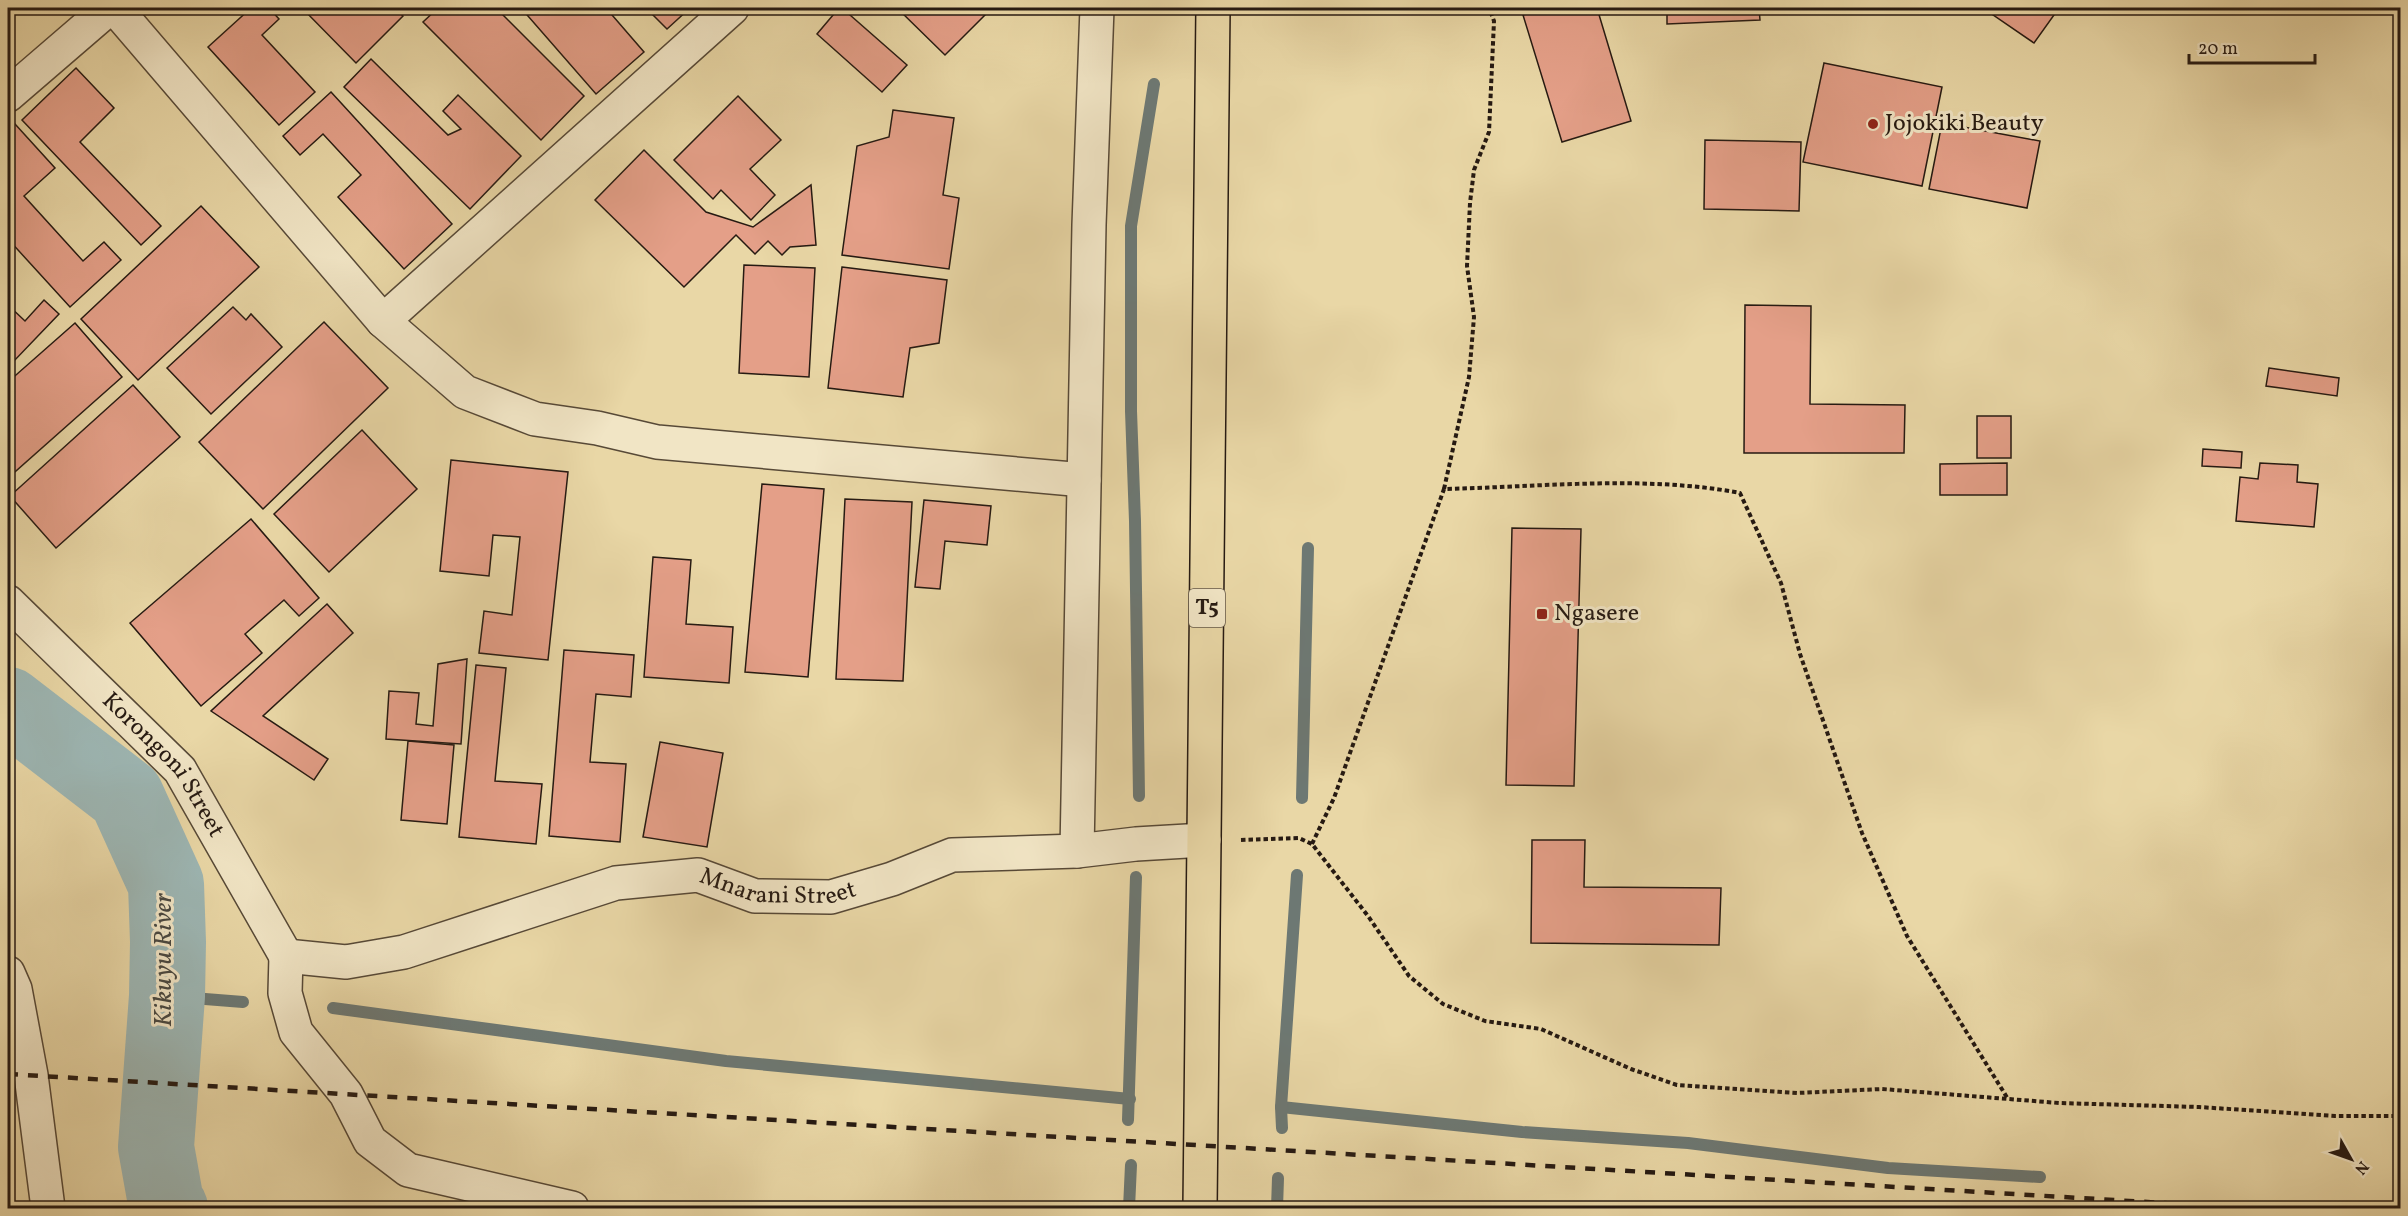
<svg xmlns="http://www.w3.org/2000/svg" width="2408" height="1216" viewBox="0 0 2408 1216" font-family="Vollkorn,serif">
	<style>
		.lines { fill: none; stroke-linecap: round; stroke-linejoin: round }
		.stream { stroke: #6d7873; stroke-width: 12 }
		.river { stroke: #9db6b3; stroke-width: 76 }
		.building { fill: #e49f88; stroke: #261a12; stroke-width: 1.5 }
		.minor-casing { stroke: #574937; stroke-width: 36 }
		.highway-casing { stroke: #261a12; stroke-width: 36 }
		.path { stroke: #261a12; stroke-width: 4; stroke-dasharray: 4.5 3; stroke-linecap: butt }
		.minor { stroke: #f1e5c5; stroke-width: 33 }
		.highway { stroke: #e9d7a6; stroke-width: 33 }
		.rail { stroke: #261a12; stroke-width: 4.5; stroke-dasharray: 10 10; stroke-linecap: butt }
		.poi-dot { fill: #8f2418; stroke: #f1e5c5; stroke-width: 2 }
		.labels { text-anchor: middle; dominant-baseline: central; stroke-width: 6; stroke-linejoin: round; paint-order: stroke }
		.shield { fill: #f1e5c5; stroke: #635748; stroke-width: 1.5 }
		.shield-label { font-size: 22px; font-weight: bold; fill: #261a12 }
		.poi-label { font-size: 24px; fill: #261a12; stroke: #f1e5c5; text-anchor: start }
		.street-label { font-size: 24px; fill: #261a12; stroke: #f1e5c5 }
		.water-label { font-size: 26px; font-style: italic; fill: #4a4942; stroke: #f1e5c5 }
	</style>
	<rect width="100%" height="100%" fill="#e9d7a6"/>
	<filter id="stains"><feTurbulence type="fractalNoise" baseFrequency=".00333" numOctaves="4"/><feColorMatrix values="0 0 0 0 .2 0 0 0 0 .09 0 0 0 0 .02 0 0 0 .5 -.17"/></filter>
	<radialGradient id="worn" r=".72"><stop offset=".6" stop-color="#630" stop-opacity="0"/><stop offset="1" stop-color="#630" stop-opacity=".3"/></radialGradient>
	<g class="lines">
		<g class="stream">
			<polyline points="1139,796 1135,521 1131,411 1131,226 1154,84"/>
			<polyline points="1302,798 1308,548"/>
			<polyline points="167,996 243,1002"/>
			<polyline points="333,1008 726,1061 1130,1099"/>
			<polyline points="1281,1107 1522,1132 1688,1143 1888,1168 2040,1177"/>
			<polyline points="1128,1120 1136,877"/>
			<polyline points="1282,1128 1281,1107 1297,875"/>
			<polyline points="1129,1208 1131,1165"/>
			<polyline points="1277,1208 1278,1178"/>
		</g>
		<polyline class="river" points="8,705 126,796 166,884 168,942 167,996 156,1147 166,1203 170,1208"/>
	</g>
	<g class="building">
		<polygon points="251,8 269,8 279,19 262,35 315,92 279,125 208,47"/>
		<polygon points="302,8 394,8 403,16 356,63"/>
		<polygon points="438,8 496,8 584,96 541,140 423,22"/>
		<polygon points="521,8 606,8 644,52 596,94"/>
		<polygon points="646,8 690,8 667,29"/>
		<polygon points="839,8 842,8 907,65 882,92 817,34"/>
		<polygon points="897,8 992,8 945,55"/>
		<polygon points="1546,8 1597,8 1631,121 1562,142 1523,15"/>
		<polygon points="1667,8 1759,8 1760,20 1667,24"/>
		<polygon points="1983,8 2059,8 2034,43"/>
		<polygon points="371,59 448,135 461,129 443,111 458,95 521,156 470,209 344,87"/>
		<polygon points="1824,63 1942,87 1922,186 1803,162"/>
		<polygon points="76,68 114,108 80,142 161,226 141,245 22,120"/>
		<polygon points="331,92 452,224 404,269 338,197 361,175 323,134 300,155 283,136"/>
		<polygon points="738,96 781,140 750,169 775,195 751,220 721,190 713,199 674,160"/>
		<polygon points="893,110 954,118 943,195 959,198 949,269 842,255 857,146 889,137"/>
		<polygon points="1942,123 2040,141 2027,208 1929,189"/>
		<polygon points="15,124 55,168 24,196 83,261 104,242 121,260 70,307 8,239 8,131"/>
		<polygon points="1705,140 1801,142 1799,211 1704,209"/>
		<polygon points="644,150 706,212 753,227 811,185 816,245 790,247 782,255 768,241 755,254 736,235 684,287 595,200"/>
		<polygon points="201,206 259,267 138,380 81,319"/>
		<polygon points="744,265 815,268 809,377 739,373"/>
		<polygon points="842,267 947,280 939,343 910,348 903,397 828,388"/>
		<polygon points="44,300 59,314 14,361 8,354 8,305 25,321"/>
		<polygon points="1745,305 1811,306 1810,404 1905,405 1904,453 1744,453"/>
		<polygon points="233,307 246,320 251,314 282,347 211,414 167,368"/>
		<polygon points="324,322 388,388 263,509 199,442"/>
		<polygon points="75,323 122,377 8,478 8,382"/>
		<polygon points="2269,368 2339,378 2337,396 2266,386"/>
		<polygon points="133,385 180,437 56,548 10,496"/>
		<rect x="1977" y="416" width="34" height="42"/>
		<polygon points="362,430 417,489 329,572 274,514"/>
		<polygon points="2203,449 2242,452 2241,468 2202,466"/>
		<polygon points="451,460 568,472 548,660 479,653 484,611 512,615 520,537 493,535 489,576 440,571"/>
		<polygon points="2007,463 2007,495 1940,495 1940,464"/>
		<polygon points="2260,463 2298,465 2297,482 2318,484 2314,527 2236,521 2240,477 2258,479"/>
		<polygon points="762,484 824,489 808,677 745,672"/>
		<polygon points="845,499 912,502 903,681 836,679"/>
		<polygon points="924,500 991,506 987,545 945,541 940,589 915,587"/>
		<polygon points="251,519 319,598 299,616 284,600 245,634 262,653 201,706 130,623"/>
		<polygon points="1512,528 1581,529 1574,786 1506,785"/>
		<polygon points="653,557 691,560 686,624 733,627 729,683 644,677"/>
		<polygon points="327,604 353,633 263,716 328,759 314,780 211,711"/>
		<polygon points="564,650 634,655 631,697 596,694 590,762 626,764 620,842 549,836"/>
		<polygon points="467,659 461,744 386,739 389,691 419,693 416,724 433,726 438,664"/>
		<polygon points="476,665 506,668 495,781 542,784 536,844 459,837"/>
		<polygon points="408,741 454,745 447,824 401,820"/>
		<polygon points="660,742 723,753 707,847 643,837"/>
		<polygon points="1532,840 1585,840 1584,887 1721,888 1719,945 1531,943"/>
	</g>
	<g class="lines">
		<defs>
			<g id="minor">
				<polyline points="115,8 383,321 465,392 535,419 597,428 657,442 1084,480"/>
				<polyline points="8,95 109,8"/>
				<polyline points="383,321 732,8"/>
				<path id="s1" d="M8,602L180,770L286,956"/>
				<polyline points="1077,851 1089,225 1097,8"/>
				<path id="s2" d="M286,956L346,962L404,952L616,883L698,875L755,896L831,897L892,879L952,855L1077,851L1136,844L1204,840"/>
				<polyline points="286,956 285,993 296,1032 346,1094 370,1141 408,1170 572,1208"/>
				<polyline points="8,973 15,989 31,1075 48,1208"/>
			</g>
			<polyline id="highway" points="1200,1208 1213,8"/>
		</defs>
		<use href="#minor" class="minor-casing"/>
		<use href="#highway" class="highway-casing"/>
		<g class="path">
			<polyline points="1444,489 1469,377 1474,317 1467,266 1470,203 1474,170 1489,132 1494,21 1489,8"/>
			<polyline points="1241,840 1299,838 1312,844 1368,916 1409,976 1443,1004 1485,1021 1541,1029 1631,1069 1677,1085 1797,1093 1882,1089 2059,1103 2199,1107 2335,1116 2400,1116"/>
			<path d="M1312,844L1334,798L1444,489C1540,487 1646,475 1740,493L1781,583L1800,654L1862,833L1907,936L2008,1099"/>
		</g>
		<use href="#minor" class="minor"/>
		<use href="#highway" class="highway"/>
		<polyline class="rail" points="8,1074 2247,1208"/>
	</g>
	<g class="poi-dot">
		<circle cx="1873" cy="124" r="6"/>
		<rect x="1536" y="608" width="12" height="12" rx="3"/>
	</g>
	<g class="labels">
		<rect class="shield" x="1189" y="589" width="36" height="38" rx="4.5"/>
		<g class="shield-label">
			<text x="1207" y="608">T5</text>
		</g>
		<g class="poi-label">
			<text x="1885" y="124">Jojokiki Beauty</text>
			<text x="1554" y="614">Ngasere</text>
		</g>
		<g class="street-label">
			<text stroke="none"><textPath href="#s1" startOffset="226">Korongoni Street</textPath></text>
			<text stroke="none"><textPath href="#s2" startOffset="507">Mnarani Street</textPath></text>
		</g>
		<g class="water-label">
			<text transform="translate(164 960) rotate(-90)">Kikuyu River</text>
		</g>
	</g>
	<rect width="2408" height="1216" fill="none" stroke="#e9d7a6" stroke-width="30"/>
	<rect x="9" y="9" width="2390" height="1198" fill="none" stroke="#261a12" stroke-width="3"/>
	<rect x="15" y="15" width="2378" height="1186" fill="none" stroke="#261a12" stroke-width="1.5"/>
	<g transform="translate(2351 1159) rotate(130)" stroke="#f1e5c5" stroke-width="4.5" paint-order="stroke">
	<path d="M0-4.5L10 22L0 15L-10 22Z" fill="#261a12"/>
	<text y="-9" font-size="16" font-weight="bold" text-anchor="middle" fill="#261a12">N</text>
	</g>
	<path d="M2189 54v9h126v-9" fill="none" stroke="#261a12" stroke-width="3"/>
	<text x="2198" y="54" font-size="18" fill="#261a12" stroke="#f1e5c5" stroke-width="4.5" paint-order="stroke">20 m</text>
	<rect width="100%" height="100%" filter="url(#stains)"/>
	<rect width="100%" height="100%" fill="url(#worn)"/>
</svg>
